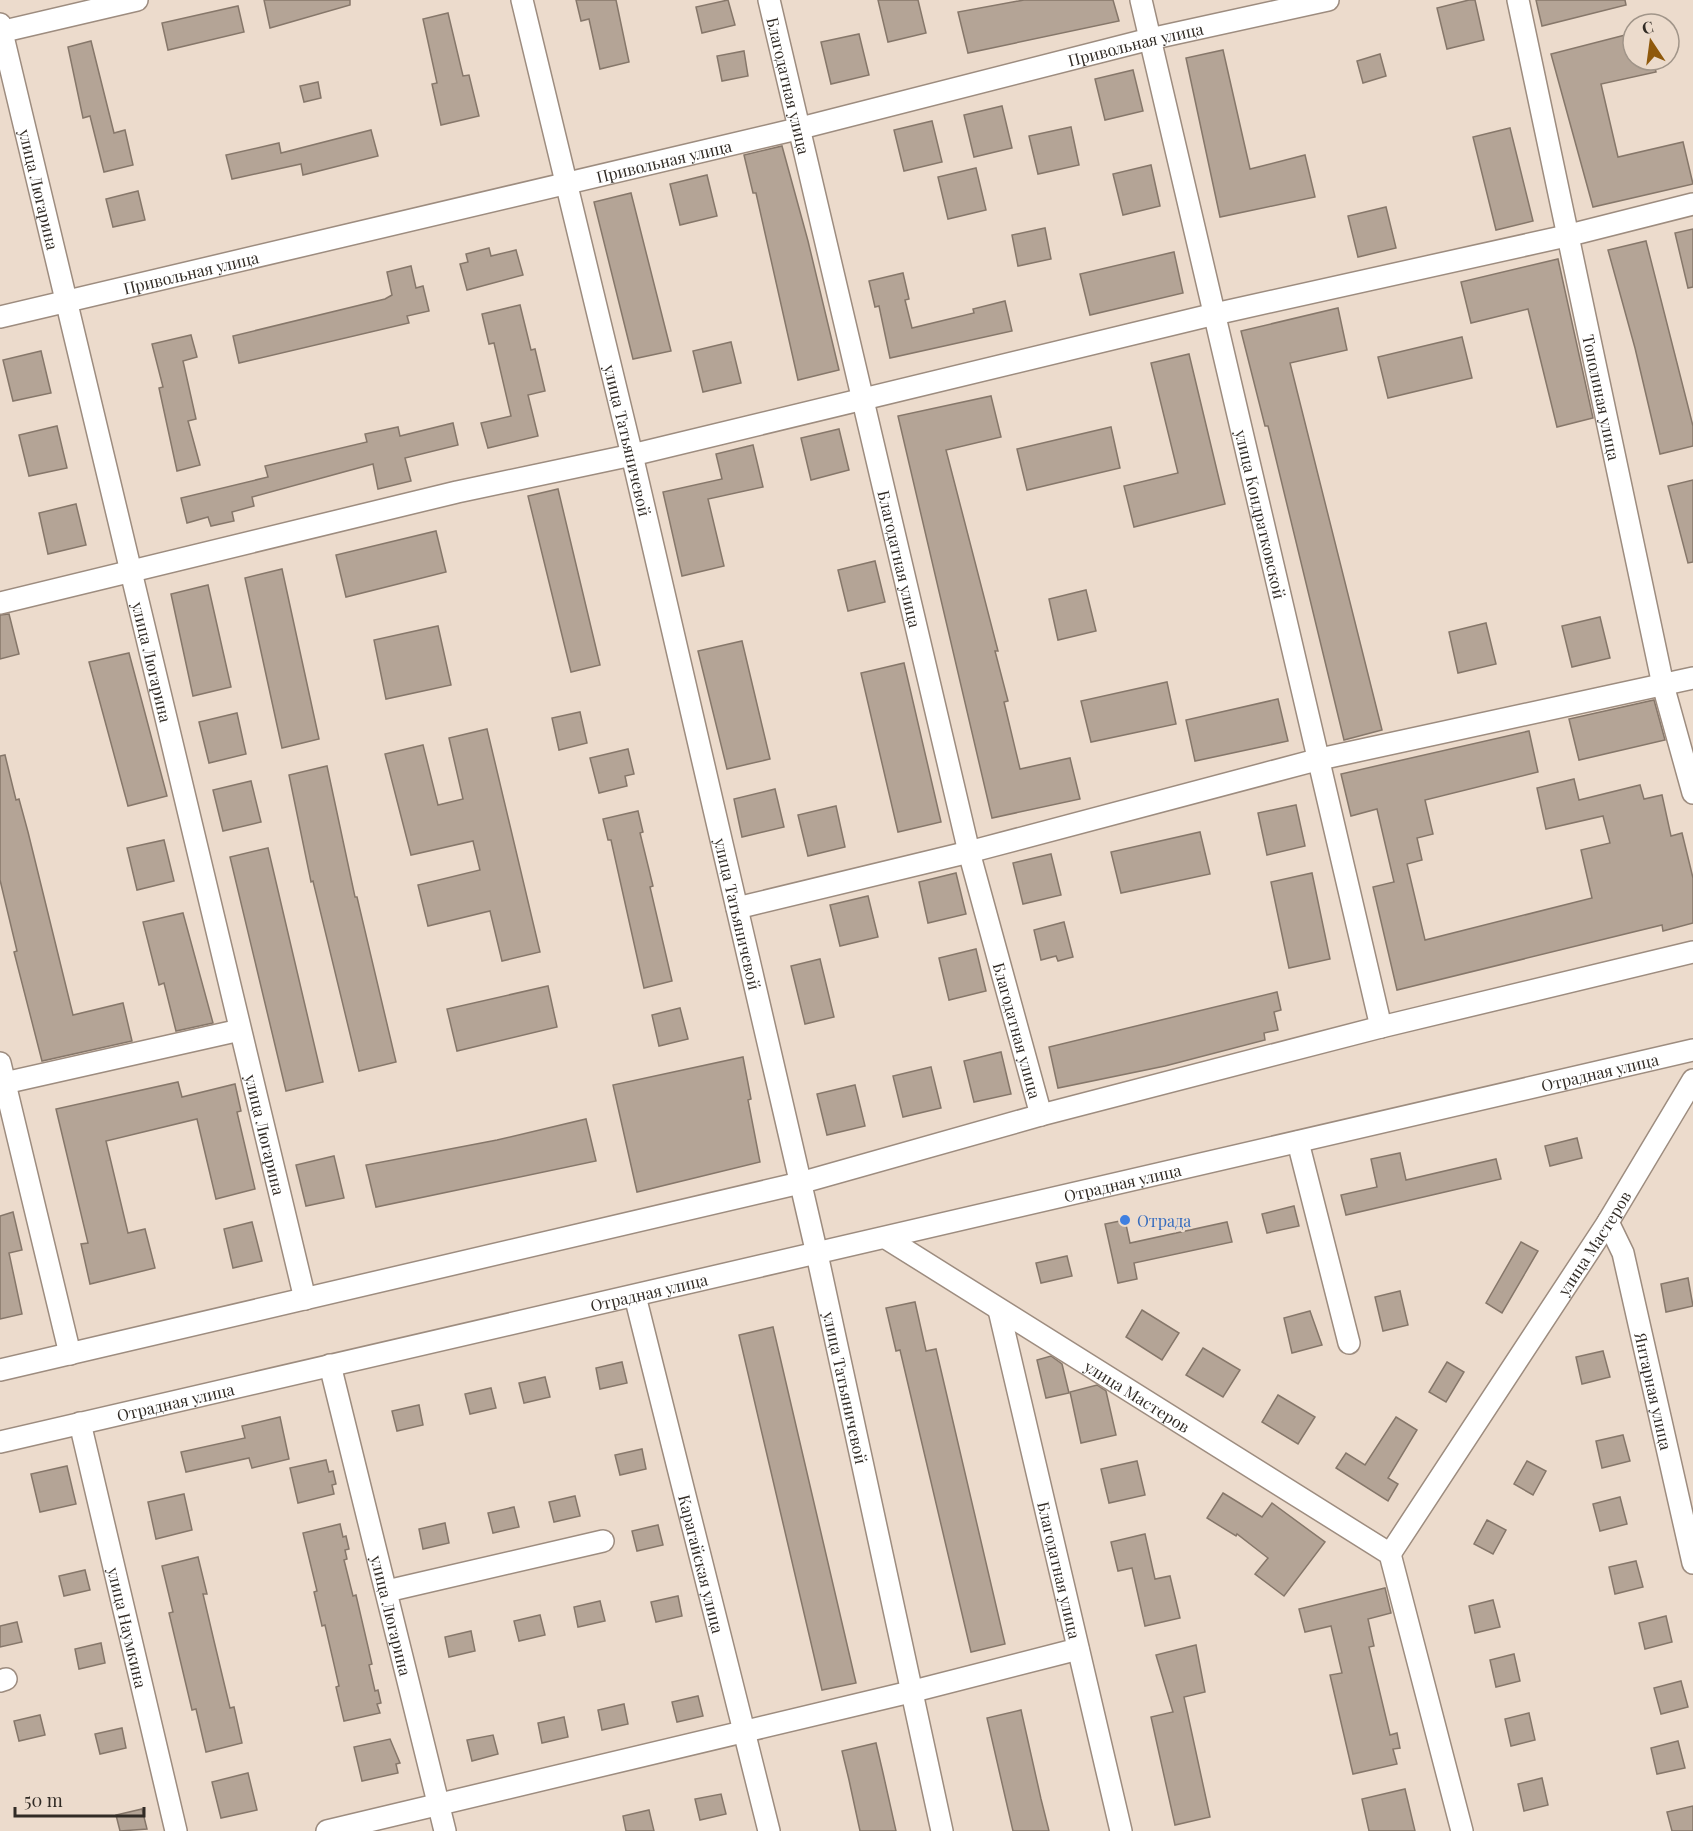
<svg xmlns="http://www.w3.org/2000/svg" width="1693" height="1831" viewBox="0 0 1693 1831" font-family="'Playfair Display',serif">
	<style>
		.building { fill: #b4a496; stroke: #86776a; stroke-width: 1.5 }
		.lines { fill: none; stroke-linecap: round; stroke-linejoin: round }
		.minor-casing { stroke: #9d8c7f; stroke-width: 24 }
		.minor { stroke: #fff; stroke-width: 21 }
		.shop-dot { fill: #3f7fe0; stroke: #ecdbcc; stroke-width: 2 }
		.labels { text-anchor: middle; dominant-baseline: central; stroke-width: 4.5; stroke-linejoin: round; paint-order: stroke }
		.street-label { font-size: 16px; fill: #312b25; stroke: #ecdbcc }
		.shop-label { font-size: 16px; fill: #366cbe; stroke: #ecdbcc; text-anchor: start }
	</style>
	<rect width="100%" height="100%" fill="#ecdbcc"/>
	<g class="building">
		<polygon points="264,0 350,0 350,5 270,28"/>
		<polygon points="576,0 616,0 629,62 600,69 589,19 581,21"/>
		<polygon points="728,0 735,25 702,33 696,7"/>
		<polygon points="878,0 918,0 926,33 888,42"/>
		<polygon points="1024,0 1113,0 1119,21 968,53 958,12"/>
		<polygon points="1469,0 1475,0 1484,40 1447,49 1437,8"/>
		<polygon points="1536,0 1625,0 1626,5 1542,26"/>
		<polygon points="238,6 244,32 168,50 162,23"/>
		<polygon points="448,13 463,76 469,75 479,116 441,125 432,84 437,83 423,19"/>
		<polygon points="1633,33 1633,60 1653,60 1656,72 1601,84 1618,157 1683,142 1693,184 1593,207 1551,54"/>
		<polygon points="859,34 869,75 831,84 821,42"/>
		<polygon points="91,41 114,133 125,130 133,165 104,172 90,116 83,118 68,47"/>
		<polygon points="1223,50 1250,169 1305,155 1315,197 1220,217 1186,58"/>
		<polygon points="744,51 748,76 722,81 717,56"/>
		<polygon points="1380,54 1386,76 1363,83 1357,61"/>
		<polygon points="1133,70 1143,111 1105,120 1095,79"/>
		<polygon points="318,82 321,98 304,102 300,86"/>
		<polygon points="1002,106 1012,148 974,157 964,115"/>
		<polygon points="932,121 942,162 904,171 894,130"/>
		<polygon points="1071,127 1079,165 1038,174 1029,136"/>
		<polygon points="1510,128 1533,221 1496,230 1473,137"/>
		<polygon points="371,130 378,156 303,175 301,164 232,179 226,155 279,143 281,153"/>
		<polygon points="782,146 808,241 839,370 798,380 756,193 753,193 744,155"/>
		<polygon points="1151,165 1160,206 1123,215 1113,174"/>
		<polygon points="976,168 986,210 948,219 938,177"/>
		<polygon points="707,175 717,216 680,225 670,184"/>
		<polygon points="138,191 145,220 113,227 106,199"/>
		<polygon points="631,193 671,351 633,359 594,202"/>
		<polygon points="1386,207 1396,248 1358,257 1348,216"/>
		<polygon points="1045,228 1051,259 1018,266 1012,235"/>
		<polygon points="1693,229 1693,287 1688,288 1675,233"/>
		<polygon points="1646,241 1693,426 1693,446 1660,454 1635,348 1608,250"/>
		<polygon points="489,248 491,256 516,250 523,275 467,290 460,264 468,262 466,254"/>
		<polygon points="1174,252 1183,293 1090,315 1080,274"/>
		<polygon points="1558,259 1593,418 1557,427 1528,309 1471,323 1461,282"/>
		<polygon points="411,266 416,288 423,286 429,311 407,316 409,323 239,363 233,336 385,299 392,295 387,272"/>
		<polygon points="903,273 909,299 905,300 912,328 974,313 973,309 1005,301 1012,331 890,358 879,306 875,307 869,281"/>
		<polygon points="520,305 531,350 535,349 545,391 528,395 538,436 488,448 481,423 511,416 494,343 489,344 482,314"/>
		<polygon points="1338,308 1347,350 1290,363 1382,730 1344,740 1268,426 1265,426 1241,331"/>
		<polygon points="191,335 197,357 183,361 196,419 188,421 200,465 177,471 159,388 163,387 152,344"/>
		<polygon points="1462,337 1472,378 1388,398 1378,357"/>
		<polygon points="731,342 741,383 703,392 693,351"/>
		<polygon points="41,351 51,393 13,401 3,360"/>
		<polygon points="1189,354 1225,504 1134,527 1124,486 1178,473 1151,363"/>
		<polygon points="991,396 1001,437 946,450 998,651 995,651 1008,701 1004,702 1020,769 1070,758 1080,799 992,818 898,416"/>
		<polygon points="453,423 458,445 405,458 411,481 378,489 373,464 252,497 254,506 232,512 234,521 211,526 208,517 187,523 181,498 268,477 265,466 367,442 365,434 398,427 400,436"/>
		<polygon points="57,426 67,468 29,476 19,435"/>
		<polygon points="1111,427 1120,468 1027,490 1017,449"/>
		<polygon points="839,429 849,470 811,480 801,438"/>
		<polygon points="753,445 763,487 708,499 724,566 682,576 663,492 722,479 716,454"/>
		<polygon points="1693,480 1693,562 1688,563 1668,486"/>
		<polygon points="558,489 600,665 571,672 528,496"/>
		<polygon points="76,504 86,545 48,554 39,513"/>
		<polygon points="436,531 446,572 346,597 336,555"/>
		<polygon points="875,561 885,602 848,611 838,570"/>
		<polygon points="282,569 319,739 282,748 245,578"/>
		<polygon points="208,585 231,687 193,696 171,594"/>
		<polygon points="1086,590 1096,631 1058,640 1049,599"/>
		<polygon points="9,614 19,654 0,659 0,615"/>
		<polygon points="1600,617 1610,658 1572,667 1562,626"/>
		<polygon points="1486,623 1496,664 1458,673 1449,632"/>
		<polygon points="438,626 451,685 386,699 374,640"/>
		<polygon points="742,641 770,759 727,769 698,651"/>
		<polygon points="129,653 167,796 128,806 89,662"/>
		<polygon points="904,663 941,822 898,832 861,673"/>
		<polygon points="1167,682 1176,724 1091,742 1081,701"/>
		<polygon points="1278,699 1288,741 1195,761 1186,720"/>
		<polygon points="1654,700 1665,740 1579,760 1569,719"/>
		<polygon points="580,712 587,743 559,750 552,718"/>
		<polygon points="237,713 246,754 209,763 199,722"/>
		<polygon points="487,729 540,952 502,961 490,911 428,926 418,885 480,870 473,841 411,855 385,754 423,745 438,805 463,799 449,738"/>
		<polygon points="1529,731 1538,772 1425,800 1433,834 1417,838 1422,860 1407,864 1425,940 1592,898 1581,850 1610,843 1603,816 1546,829 1537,788 1574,779 1579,800 1640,785 1644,799 1662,795 1671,836 1682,833 1693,878 1693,923 1663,931 1662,925 1397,990 1373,887 1394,882 1377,809 1351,816 1341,774"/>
		<polygon points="628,749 634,774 625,776 627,786 599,793 590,758"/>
		<polygon points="5,755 16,800 19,799 28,832 73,1015 123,1003 132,1041 42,1061 14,952 17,951 0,880 0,756"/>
		<polygon points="327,766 355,897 357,897 396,1062 359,1071 313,881 311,882 289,775"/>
		<polygon points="251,781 261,822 223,831 213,790"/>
		<polygon points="775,789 784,827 742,837 734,799"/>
		<polygon points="1296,805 1305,846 1267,855 1258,813"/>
		<polygon points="836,806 845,847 808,856 798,815"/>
		<polygon points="638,811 643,832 640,833 653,886 650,887 672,981 644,988 611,840 608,840 603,819"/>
		<polygon points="1200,832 1210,874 1121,893 1111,852"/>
		<polygon points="164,840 174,881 137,890 127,848"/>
		<polygon points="268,848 323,1082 286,1091 230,857"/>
		<polygon points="1051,854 1061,895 1023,904 1013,863"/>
		<polygon points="956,873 966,914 928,923 919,882"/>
		<polygon points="1312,873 1330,959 1289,968 1271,882"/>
		<polygon points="868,896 878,937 840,946 830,905"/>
		<polygon points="183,913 213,1023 176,1031 164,983 159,985 143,922"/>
		<polygon points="1064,922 1073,957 1058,961 1056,956 1041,960 1034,930"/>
		<polygon points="976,949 986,991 949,1000 939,958"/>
		<polygon points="820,959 834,1017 805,1024 791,966"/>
		<polygon points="548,986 557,1027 457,1051 447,1009"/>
		<polygon points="1277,992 1281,1010 1274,1012 1278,1030 1264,1033 1265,1040 1165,1066 1058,1088 1049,1047"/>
		<polygon points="680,1008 688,1039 659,1046 652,1015"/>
		<polygon points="1001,1052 1011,1094 974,1102 964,1061"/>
		<polygon points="743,1057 751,1099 748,1100 760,1162 637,1192 613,1085"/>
		<polygon points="931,1067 941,1108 903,1117 893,1076"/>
		<polygon points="178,1082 182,1097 235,1084 241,1111 237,1112 255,1189 216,1199 197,1119 106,1141 128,1233 145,1229 155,1268 90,1284 81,1244 88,1243 56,1109"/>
		<polygon points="855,1085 865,1126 827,1135 817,1094"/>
		<polygon points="586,1119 596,1161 376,1207 366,1165 497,1140"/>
		<polygon points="1577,1138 1582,1158 1550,1166 1545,1146"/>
		<polygon points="1400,1153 1406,1180 1496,1159 1501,1179 1346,1215 1341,1195 1377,1187 1371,1159"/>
		<polygon points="334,1156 344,1198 306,1206 296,1165"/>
		<polygon points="1294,1206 1299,1226 1267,1233 1262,1214"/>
		<polygon points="13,1212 22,1250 9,1253 22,1314 0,1319 0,1216"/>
		<polygon points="1125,1220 1130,1243 1227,1222 1232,1242 1134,1263 1137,1279 1118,1283 1105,1224"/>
		<polygon points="252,1222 262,1261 233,1268 224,1229"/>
		<polygon points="1521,1242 1538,1251 1502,1313 1486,1303"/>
		<polygon points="1067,1256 1072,1276 1041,1283 1036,1263"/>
		<polygon points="1688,1278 1693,1306 1666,1312 1661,1284"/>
		<polygon points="1400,1291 1408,1325 1383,1331 1375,1297"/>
		<polygon points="915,1302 926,1351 936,1349 1005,1644 971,1652 900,1350 896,1351 886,1308"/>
		<polygon points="1142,1310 1179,1333 1162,1360 1126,1337"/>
		<polygon points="1310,1311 1322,1345 1292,1353 1284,1318"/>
		<polygon points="773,1327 856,1683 822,1690 739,1335"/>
		<polygon points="1203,1348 1240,1370 1223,1397 1186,1375"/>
		<polygon points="1603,1351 1610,1377 1582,1384 1576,1357"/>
		<polygon points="1051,1356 1062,1364 1069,1393 1046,1398 1037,1360"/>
		<polygon points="622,1362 627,1383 600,1389 596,1368"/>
		<polygon points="1447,1362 1464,1372 1446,1402 1429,1392"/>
		<polygon points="545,1377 550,1397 524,1403 519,1383"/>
		<polygon points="1097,1385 1106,1391 1116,1435 1081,1443 1070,1392"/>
		<polygon points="491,1388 496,1408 470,1414 465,1394"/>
		<polygon points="1278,1395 1315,1417 1298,1444 1262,1422"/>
		<polygon points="419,1405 423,1425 397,1431 392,1411"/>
		<polygon points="280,1417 289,1459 252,1468 249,1458 186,1472 181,1452 245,1438 242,1426"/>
		<polygon points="1396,1417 1417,1430 1388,1478 1398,1484 1388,1501 1336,1468 1346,1453 1365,1465"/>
		<polygon points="1623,1435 1630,1461 1602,1468 1596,1441"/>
		<polygon points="642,1449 646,1469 620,1475 615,1455"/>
		<polygon points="326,1460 329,1472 333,1471 336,1484 332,1485 334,1494 298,1503 290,1468"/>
		<polygon points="1137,1461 1145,1495 1109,1503 1101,1469"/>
		<polygon points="1527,1461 1546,1471 1533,1495 1514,1484"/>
		<polygon points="67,1466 76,1504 40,1512 31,1474"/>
		<polygon points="1223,1493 1262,1517 1272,1503 1325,1542 1284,1596 1255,1574 1268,1558 1237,1534 1236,1536 1207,1518"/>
		<polygon points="184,1494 192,1530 156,1539 148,1502"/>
		<polygon points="575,1496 580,1516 554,1522 549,1502"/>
		<polygon points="1620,1497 1627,1524 1600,1531 1593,1504"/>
		<polygon points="514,1507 519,1527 493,1533 488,1513"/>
		<polygon points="1487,1520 1506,1530 1493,1554 1474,1544"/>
		<polygon points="445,1523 449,1543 423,1549 419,1529"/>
		<polygon points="340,1524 343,1537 346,1536 349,1549 345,1550 347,1559 344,1560 353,1596 356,1595 372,1664 369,1665 375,1691 378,1690 381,1703 377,1704 380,1713 344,1721 336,1687 339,1686 325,1625 322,1626 314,1592 317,1591 303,1533"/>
		<polygon points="658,1525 663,1545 637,1551 632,1531"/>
		<polygon points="1145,1534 1155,1579 1170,1576 1180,1618 1145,1626 1132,1568 1118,1571 1111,1542"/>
		<polygon points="198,1557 207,1594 203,1594 214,1641 230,1708 234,1707 242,1743 206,1752 196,1709 192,1710 169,1613 173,1612 162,1566"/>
		<polygon points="1636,1561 1643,1587 1615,1594 1609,1567"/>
		<polygon points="85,1570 90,1590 64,1596 59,1576"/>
		<polygon points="1385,1588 1391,1613 1368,1619 1374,1646 1369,1647 1390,1735 1397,1733 1400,1748 1393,1749 1397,1764 1353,1774 1330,1675 1342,1673 1331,1626 1305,1632 1299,1609"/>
		<polygon points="678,1596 682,1616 656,1622 651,1602"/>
		<polygon points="1493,1600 1500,1627 1475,1633 1469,1606"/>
		<polygon points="600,1601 605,1621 578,1627 574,1607"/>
		<polygon points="540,1615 545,1635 519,1641 514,1621"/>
		<polygon points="1666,1616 1672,1642 1645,1649 1639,1623"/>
		<polygon points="17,1622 22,1642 0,1647 0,1626"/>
		<polygon points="471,1631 475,1651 449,1657 445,1637"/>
		<polygon points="101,1643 105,1663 79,1669 75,1649"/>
		<polygon points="1196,1645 1205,1692 1184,1697 1210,1817 1175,1825 1151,1717 1173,1712 1156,1655"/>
		<polygon points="1514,1654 1520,1681 1496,1687 1490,1660"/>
		<polygon points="1681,1681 1688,1707 1661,1714 1654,1688"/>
		<polygon points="698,1696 703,1716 677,1722 672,1702"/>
		<polygon points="624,1704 628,1724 602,1730 598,1710"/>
		<polygon points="1021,1710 1041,1799 1049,1831 1013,1831 987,1718"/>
		<polygon points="1529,1713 1535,1740 1511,1746 1505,1719"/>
		<polygon points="40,1715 45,1735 19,1741 14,1721"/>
		<polygon points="564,1717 568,1737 542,1743 538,1723"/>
		<polygon points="122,1728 126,1748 100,1754 95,1734"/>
		<polygon points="493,1735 498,1754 472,1761 467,1740"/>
		<polygon points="390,1739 400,1763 396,1764 398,1773 362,1781 354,1747"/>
		<polygon points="1678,1741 1685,1768 1657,1774 1651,1748"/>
		<polygon points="876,1743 883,1773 896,1831 860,1831 849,1780 842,1751"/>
		<polygon points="248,1773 257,1810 221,1818 212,1782"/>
		<polygon points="1542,1778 1548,1805 1524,1811 1518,1784"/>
		<polygon points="1405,1789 1415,1831 1369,1831 1362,1799"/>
		<polygon points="721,1794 726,1814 700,1820 695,1799"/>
		<polygon points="1693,1806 1693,1831 1672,1831 1667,1812"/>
		<polygon points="142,1809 147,1829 120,1831 116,1815"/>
		<polygon points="649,1810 654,1831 626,1831 623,1816"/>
	</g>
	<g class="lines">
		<defs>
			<g id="minor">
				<path id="s1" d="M522,0L632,455L817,1254L942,1831"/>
				<path id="s2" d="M769,0L969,852L1041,1115"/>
				<path id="s3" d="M1141,0L1381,1027"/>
				<path id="s4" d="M1518,0L1663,685L1693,793"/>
				<path id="s5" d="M0,24L305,1299"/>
				<polyline points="0,32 137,0"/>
				<path id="s6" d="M0,317L797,129L1150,39L1328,0"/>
				<polyline points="0,603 457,492 632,455 1215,314 1566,236 1693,204"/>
				<polyline points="737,908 969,852 1320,759 1693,678"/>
				<polyline points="0,1063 70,1354"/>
				<polyline points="0,1084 240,1030"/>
				<polyline points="1298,1142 1349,1343"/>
				<path id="s7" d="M1608,1222L1623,1253L1693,1563"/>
				<path id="s8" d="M886,1238L1390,1554L1462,1831"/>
				<path id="s9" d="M635,1296L769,1831"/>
				<path id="s10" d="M999,1310L1121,1831"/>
				<path id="s11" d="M330,1365L445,1831"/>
				<polyline points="0,1370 800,1183 1041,1115 1381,1027 1693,952"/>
				<path id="s12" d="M80,1423L176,1831"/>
				<path id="s13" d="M0,1442L1693,1050"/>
				<path id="s14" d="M1390,1554L1608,1222L1693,1080"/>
				<polyline points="387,1591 603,1541"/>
				<polyline points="0,1681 6,1679"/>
				<polyline points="327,1831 910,1692 1078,1649"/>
			</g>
		</defs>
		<use href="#minor" class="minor-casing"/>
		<use href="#minor" class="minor"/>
	</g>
	<circle class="shop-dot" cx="1125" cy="1220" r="6"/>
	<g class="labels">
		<g class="street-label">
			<text stroke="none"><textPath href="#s6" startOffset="1168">Привольная улица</textPath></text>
			<text stroke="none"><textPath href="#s2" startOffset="88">Благодатная улица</textPath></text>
			<text stroke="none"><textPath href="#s6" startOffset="682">Привольная улица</textPath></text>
			<text stroke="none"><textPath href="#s5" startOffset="170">улица Люгарина</textPath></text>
			<text stroke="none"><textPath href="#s6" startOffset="196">Привольная улица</textPath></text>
			<text stroke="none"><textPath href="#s4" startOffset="406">Тополиная улица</textPath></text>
			<text stroke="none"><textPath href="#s1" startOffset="453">улица Татьяничевой</textPath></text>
			<text stroke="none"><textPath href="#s3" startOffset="528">улица Кондратковской</textPath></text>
			<text stroke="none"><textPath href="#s2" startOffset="574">Благодатная улица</textPath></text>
			<text stroke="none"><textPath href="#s5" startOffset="656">улица Люгарина</textPath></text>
			<text stroke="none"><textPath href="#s1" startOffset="939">улица Татьяничевой</textPath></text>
			<text stroke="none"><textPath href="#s2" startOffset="1060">Благодатная улица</textPath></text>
			<text stroke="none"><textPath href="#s13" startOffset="1642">Отрадная улица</textPath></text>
			<text stroke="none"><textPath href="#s5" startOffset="1142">улица Люгарина</textPath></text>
			<text stroke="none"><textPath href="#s13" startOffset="1152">Отрадная улица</textPath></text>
			<text stroke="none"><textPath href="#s14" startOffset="372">улица Мастеров</textPath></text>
			<text stroke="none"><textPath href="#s13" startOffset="666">Отрадная улица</textPath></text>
			<text stroke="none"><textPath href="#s1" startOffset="1425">улица Татьяничевой</textPath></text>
			<text stroke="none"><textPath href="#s7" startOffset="176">Янтарная улица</textPath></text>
			<text stroke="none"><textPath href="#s8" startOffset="297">улица Мастеров</textPath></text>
			<text stroke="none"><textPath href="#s13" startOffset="180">Отрадная улица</textPath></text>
			<text stroke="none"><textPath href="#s9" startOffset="276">Карагайская улица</textPath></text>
			<text stroke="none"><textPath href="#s10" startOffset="267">Благодатная улица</textPath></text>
			<text stroke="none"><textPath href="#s11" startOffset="258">улица Люгарина</textPath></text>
			<text stroke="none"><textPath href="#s12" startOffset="210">улица Наумкина</textPath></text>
		</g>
		<g class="shop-label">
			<text x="1137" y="1220">Отрада</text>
		</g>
	</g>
	<g transform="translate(1651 42) rotate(347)"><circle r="28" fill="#ecdbcc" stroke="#a19589" stroke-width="1.5"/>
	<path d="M0-4.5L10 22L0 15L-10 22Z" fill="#8f590c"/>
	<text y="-9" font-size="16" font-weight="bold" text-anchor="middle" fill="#312b25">С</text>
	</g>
	<path d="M15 1807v9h129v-9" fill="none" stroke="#312b25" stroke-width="3"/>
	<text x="24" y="1807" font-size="18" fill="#312b25" stroke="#ecdbcc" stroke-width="4.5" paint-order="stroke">50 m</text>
</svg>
